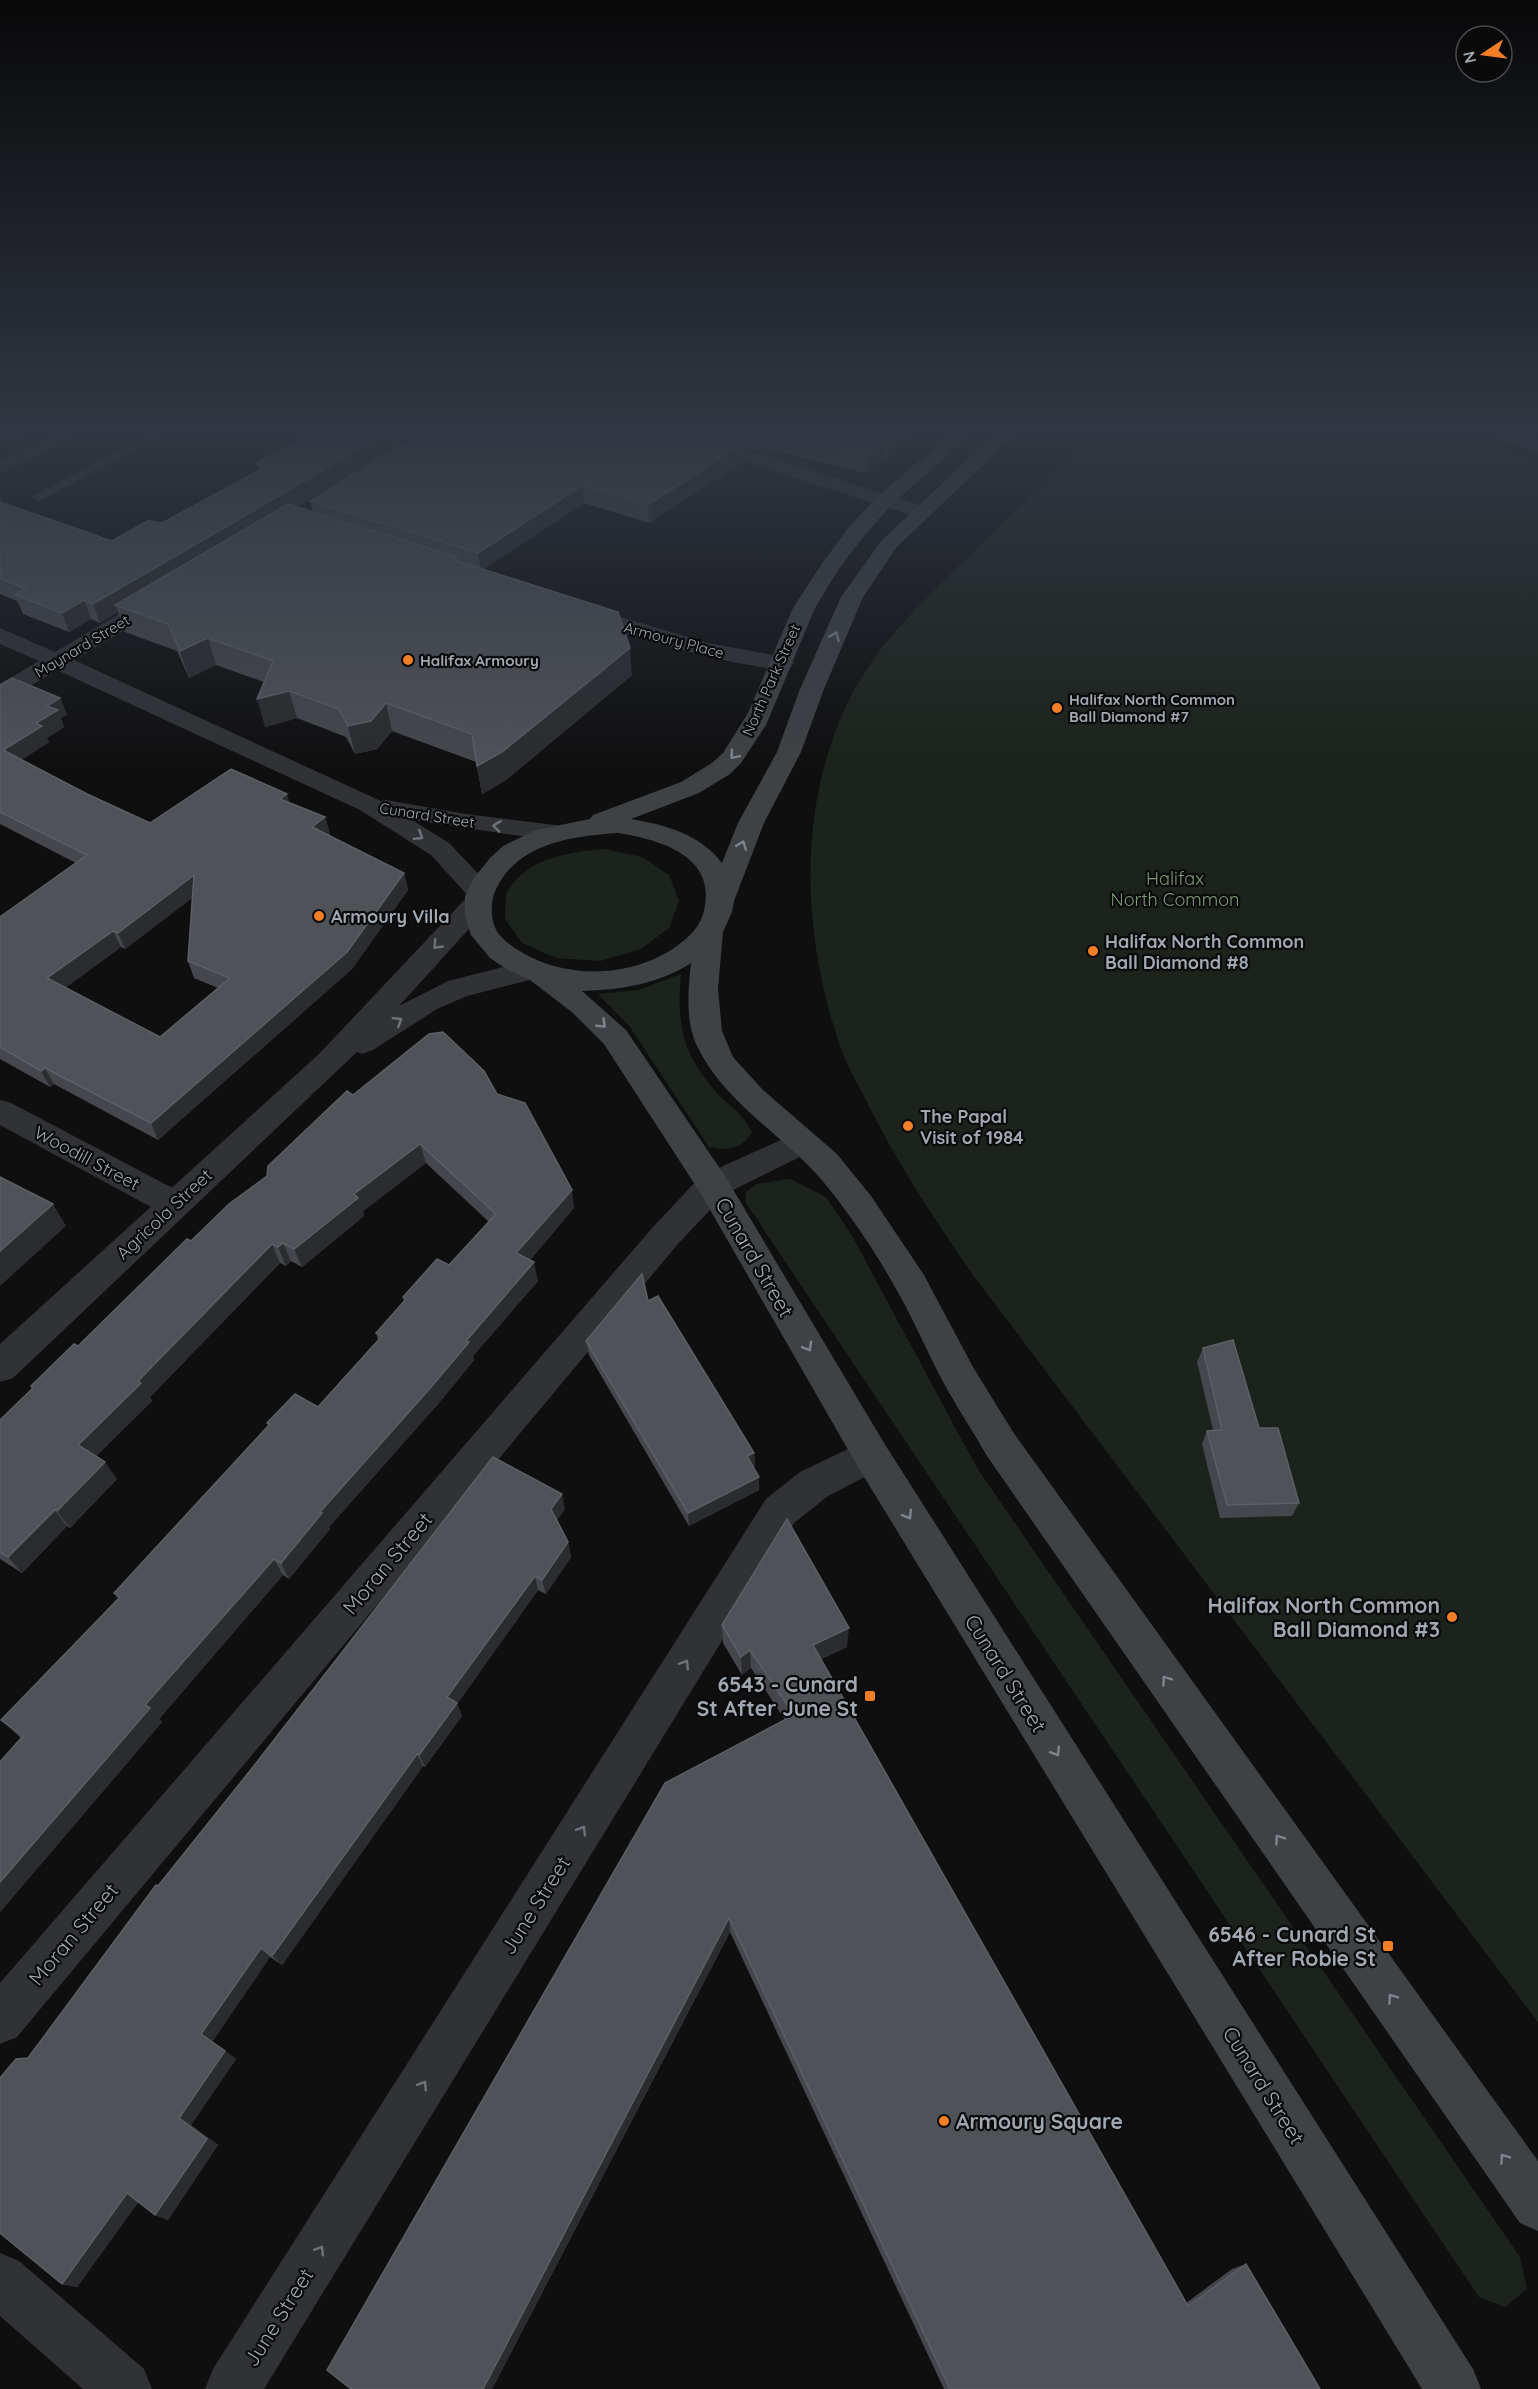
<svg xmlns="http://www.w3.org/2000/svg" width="1538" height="2389" viewBox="0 0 1538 2389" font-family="Quicksand,sans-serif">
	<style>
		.green { fill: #1c231c }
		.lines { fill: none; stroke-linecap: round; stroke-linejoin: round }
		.service { fill: #303235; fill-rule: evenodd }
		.minor { fill: #303235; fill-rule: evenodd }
		.tertiary { fill: #303235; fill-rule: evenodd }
		.secondary { fill: #3e4245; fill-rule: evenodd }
		.primary { fill: #4c5054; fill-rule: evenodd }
		.wall { fill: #45474c; fill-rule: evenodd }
		.shaded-wall { fill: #2b2c2f }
		.building { fill: #4f5257; stroke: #5b6065; stroke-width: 1.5; fill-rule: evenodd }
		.oneway { stroke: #7e858c }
		.oneway2 { stroke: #6e737a }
		.poi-dot { fill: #f27f26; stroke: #0a0a0b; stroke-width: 2 }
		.labels { text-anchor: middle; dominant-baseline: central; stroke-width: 4.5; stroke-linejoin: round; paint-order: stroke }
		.far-street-label { font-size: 15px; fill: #a0a9b2; stroke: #0a0a0b }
		.far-poi-label { font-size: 15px; font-weight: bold; fill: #a0a9b2; stroke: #0a0a0b; text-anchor: start }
		.park-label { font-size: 18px; fill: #7d9d77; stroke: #0a0a0b }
		.poi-label { font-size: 18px; font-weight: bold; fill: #a0a9b2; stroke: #0a0a0b; text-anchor: start }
		.street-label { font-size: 18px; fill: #a0a9b2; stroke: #0a0a0b }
		.near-street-label { font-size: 21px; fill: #a0a9b2; stroke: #0a0a0b }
		.near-poi-label { font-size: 21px; font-weight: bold; fill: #a0a9b2; stroke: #0a0a0b; text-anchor: end }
	</style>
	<rect width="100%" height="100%" fill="#0f0f10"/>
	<g class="green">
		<path d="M1094,432H1463L1538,463V2022L973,1275C934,1219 897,1163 867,1102C858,1085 848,1067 841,1049C798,926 795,779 868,667C895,627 930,595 964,561C1007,518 1051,475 1094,432Z"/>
		<path d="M605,849L642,857L669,875L679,901L669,928L641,949L600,961L556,958L522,943L505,919C506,911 504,898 508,891C528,857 570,852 605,849Z"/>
		<path d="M681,974C676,1026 683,1056 719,1095C731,1108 746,1116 752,1133C741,1149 728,1151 709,1147L630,1027L598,994L638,990Z"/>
		<polygon points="790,1179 826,1197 851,1234 977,1468 1520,2257 1527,2289 1505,2307 1479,2297 746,1203 746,1192 756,1184"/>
	</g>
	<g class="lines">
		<polygon class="service" points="154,432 168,432 41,500 37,501 31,497"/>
		<g class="minor">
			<polygon points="56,432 81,432 79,436 0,473 0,460"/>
			<polygon points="159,593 167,595 170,600 167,605 74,660 381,801 386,800 466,814 555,825 564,827 568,833 564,839 555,841 412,820 449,843 490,886 494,892 490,898 480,901 470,898 431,855 360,810 57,670 8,699 0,701 0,684 39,661 0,644 0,628 55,652 151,595"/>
			<path d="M580,605L708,643L790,658L794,663L790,668L782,670C710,661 641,639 572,617L569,612L572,607Z"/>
			<polygon points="0,1100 11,1103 186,1195 191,1204 186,1213 174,1217 162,1213 0,1125"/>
			<polygon points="803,1130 814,1134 819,1142 814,1150 725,1194 677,1245 17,2037 0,2044 0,1983 653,1227 701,1176"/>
			<polygon points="871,1438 884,1443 890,1455 884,1467 828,1496 794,1523 264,2389 205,2389 213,2369 766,1499 800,1472"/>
			<polygon points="0,2253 19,2261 144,2369 152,2389 83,2389 0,2316"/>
		</g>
		<g class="tertiary">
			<polygon points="664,432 693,432 928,508 931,512 928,516 914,516 666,436"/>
			<polygon points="478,893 488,896 492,902 488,908 399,1006 448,981 531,960 541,963 545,970 541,977 467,996 437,1009 373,1050 362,1054 357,1052 13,1378 0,1382 0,1344 319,1054 468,896"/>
		</g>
		<path class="secondary" d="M953,432H974L892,504L864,536L838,570L815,608L766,725L741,763L730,774L699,793L631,819C666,825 700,834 722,863L738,823L777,752L800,689L841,597L882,540L997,432H1017L896,548L863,597L824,689L801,752L764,823L734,901L732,912L723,932L718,989L722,1031L733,1057L763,1090L837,1154L871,1196L924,1275L973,1367L1013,1432L1538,2161V2231L1520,2223L987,1456C974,1433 960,1412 947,1389C930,1359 917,1326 900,1296C880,1259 856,1223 830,1190C790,1138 728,1108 698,1048C685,1023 688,990 691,963C659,984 620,990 582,991L626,1030L725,1176L884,1443L1473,2369L1481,2389H1422L858,1467L701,1194L604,1044L573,1013L530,980L508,970L490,958L471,935L465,916V896L474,878L490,858L503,846L536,830L590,819L593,815L681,782L712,763L723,753L748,713L793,608L823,562L849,527L878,496ZM618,833C656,839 714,854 705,905C703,921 695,932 682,942C639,977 570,981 523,953C514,948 504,941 498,933C490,921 490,901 496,889C518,843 572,836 618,833Z"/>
		<polygon class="primary" points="1492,432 1519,432 1538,440 1538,453 1494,436"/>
	</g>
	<g class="wall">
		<path d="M311,432H918L888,459L882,458L866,473L763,448L759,451L741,445V463L649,523L584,503L484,569L632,675L506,780L482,794L476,762L392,731L377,749L355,754L346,737L297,718L265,727L264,682L216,665L189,678L177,651L125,632L118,612L100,623L91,619L69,632L23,614L17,601L0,594V494L4,504L112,541L164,522L259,470L257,463ZM421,434L310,501L313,512L296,507Z"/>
		<path d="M0,685L67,714L61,718L64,727L47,738L49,742L21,760L87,794L150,823L290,803L325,817L330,834L329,835L404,873L408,890L352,969L158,1140L54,1084L50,1087L0,1059V917L76,863L0,824ZM192,898L188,961L194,978L218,988L160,1037L65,988L121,947L125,949Z"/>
		<polygon points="497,1094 574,1208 530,1260 538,1281 473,1356 474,1360 438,1404 329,1527 330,1529 289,1579 283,1575 159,1719 162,1722 0,1912 0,1762 21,1738 1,1720 118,1599 114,1593 268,1426 267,1423 318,1407 378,1340 376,1333 404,1302 403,1297 449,1265 489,1222 426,1163 363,1211 364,1216 302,1267 291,1261 286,1266 280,1263 150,1397 152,1401 96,1456 117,1479 70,1528 67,1526 22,1573 0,1559 0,1420 32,1389 31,1386 78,1346 191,1241 267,1176 353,1095"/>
		<polygon points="648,1301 754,1453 755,1466 753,1467 759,1477 759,1490 689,1526 589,1355 586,1341"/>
		<polygon points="1203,1348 1259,1428 1299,1503 1292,1516 1220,1518 1202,1444 1207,1431 1213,1430 1197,1362"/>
		<polygon points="565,1509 557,1520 568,1542 571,1557 546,1594 538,1590 457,1704 462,1716 425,1767 423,1766 282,1965 270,1957 212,2042 236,2059 191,2125 218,2145 168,2220 155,2215 138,2202 77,2287 62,2284 28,2058 158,1886"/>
		<polygon points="722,1625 847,1647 821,1659 1186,2303 1232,2269 1246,2264 1320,2389 944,2389 730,1932 492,2389 785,1720 751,1668 742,1675 723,1643"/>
	</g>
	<g class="shaded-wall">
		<polygon points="0,432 38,432 0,450"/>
		<polygon points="389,432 423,432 125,608 115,605 118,612 100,623 93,604"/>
		<polygon points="760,432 763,432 763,448 759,451 759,433"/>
		<polygon points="899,432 918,432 888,459 889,441"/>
		<polygon points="883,440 882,458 866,473 867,455"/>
		<polygon points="741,445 741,463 649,523 648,505"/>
		<polygon points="583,485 584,503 481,571 478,553"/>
		<polygon points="0,494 5,506 0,509"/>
		<polygon points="84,600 91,619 69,632 62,613"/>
		<polygon points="208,638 216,665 189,678 180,651"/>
		<polygon points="630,648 632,675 506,780 482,794 477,766"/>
		<polygon points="289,691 297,718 265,727 257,699"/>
		<polygon points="60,698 67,714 61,718 64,727 47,738 49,742 10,767 3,750 47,706"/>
		<polygon points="386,703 392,731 377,749 355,754 348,726"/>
		<polygon points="287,794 292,810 280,799"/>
		<polygon points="325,817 330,834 317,844 312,827"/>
		<polygon points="404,873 408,890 352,969 158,1140 151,1123"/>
		<polygon points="194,875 200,892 125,949 118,933"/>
		<polygon points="113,931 121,947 55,995 47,978"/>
		<polygon points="45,1068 54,1084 50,1087 41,1071"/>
		<polygon points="420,1144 426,1163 363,1211 364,1216 302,1267 294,1249 354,1194"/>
		<polygon points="572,1190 574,1208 520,1272 516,1253"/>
		<polygon points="53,1204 66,1226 0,1286 0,1251"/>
		<polygon points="283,1243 291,1261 286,1266 278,1247"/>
		<polygon points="272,1244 280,1263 150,1397 152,1401 90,1462 78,1445 138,1381"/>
		<polygon points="534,1262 538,1281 473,1356 474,1360 438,1404 329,1527 330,1529 289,1579 281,1563 320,1512 466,1341"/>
		<polygon points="754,1453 755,1466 748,1470 747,1456"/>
		<polygon points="105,1462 117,1479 70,1528 57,1511"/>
		<polygon points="759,1477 759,1490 689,1526 688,1513"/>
		<polygon points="562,1494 565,1509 554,1524 551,1509"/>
		<polygon points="55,1510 67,1526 22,1573 8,1557"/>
		<polygon points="568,1542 571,1557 546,1594 542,1580"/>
		<polygon points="274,1559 283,1575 159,1719 162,1722 0,1912 0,1882 145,1705"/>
		<polygon points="535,1576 538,1590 457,1704 462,1716 425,1767 419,1755 447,1697"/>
		<polygon points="849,1628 847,1647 812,1664 813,1645"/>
		<polygon points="750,1650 751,1668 742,1675 741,1657"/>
		<polygon points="417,1754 423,1766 282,1965 272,1956"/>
		<polygon points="729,1918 730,1932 492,2389 483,2389"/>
		<polygon points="261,1948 270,1957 212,2042 201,2034"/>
		<polygon points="225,2051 236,2059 191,2125 218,2145 168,2220 155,2215 179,2118"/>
		<polygon points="127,2193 141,2199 77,2287 62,2284"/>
	</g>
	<g class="building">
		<polygon points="311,432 389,432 93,604 84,600 62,613 15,595 26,589 0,578 0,502 112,541 149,520 159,523 164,522 267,466 257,463"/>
		<polygon points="423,432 702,432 741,445 648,505 583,485 478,553 310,501"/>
		<polygon points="772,432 899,432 889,441 883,440 867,455"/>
		<polygon points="288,504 457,557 454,560 618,612 630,648 502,752 477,766 472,734 386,703 371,721 348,726 339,709 289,691 257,699 273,661 208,638 180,651 168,624 115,605"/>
		<path d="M12,678L60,698L47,706L58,710L36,723L42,726L3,750L87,794L150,823L231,769L287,794L280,799L325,817L312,827L404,873L347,952L151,1123L45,1068L41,1071L0,1047V917L87,855L0,812V685ZM194,875L188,961L230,978L160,1037L47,978L113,931L118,933Z"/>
		<polygon points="443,1032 484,1071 497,1094 525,1103 572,1190 516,1253 534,1262 466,1341 469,1342 432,1386 320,1512 322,1513 281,1563 274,1559 145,1705 150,1708 0,1882 0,1762 23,1736 1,1720 120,1597 114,1593 270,1424 267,1423 295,1394 318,1407 382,1336 376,1333 406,1299 403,1297 437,1259 449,1265 496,1214 420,1144 354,1194 358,1198 294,1249 283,1243 278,1247 272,1244 138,1381 141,1383 78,1445 105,1462 57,1511 55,1510 8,1557 0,1552 0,1420 33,1388 31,1386 74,1344 78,1346 187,1239 191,1241 229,1204 267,1176 268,1166 347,1091 353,1095 429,1034"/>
		<polygon points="0,1177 53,1204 0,1251"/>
		<polygon points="642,1274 648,1301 658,1296 754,1453 747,1456 759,1477 688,1513 586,1341"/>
		<polygon points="1233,1340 1259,1428 1278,1428 1299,1503 1227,1505 1207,1431 1222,1430 1203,1348"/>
		<polygon points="493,1457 562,1494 551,1509 568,1542 542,1580 535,1576 447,1697 457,1703 419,1755 417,1754 272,1956 261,1948 201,2034 225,2051 179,2118 207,2139 155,2215 127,2193 62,2284 0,2233 0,2078 16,2059 28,2058 156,1885 158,1886 257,1762"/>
		<polygon points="787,1519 849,1628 813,1645 1188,2306 1246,2264 1320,2389 950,2389 729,1918 483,2389 351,2389 327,2370 665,1783 794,1715 750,1650 741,1657 722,1625"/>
	</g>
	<defs><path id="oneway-chevron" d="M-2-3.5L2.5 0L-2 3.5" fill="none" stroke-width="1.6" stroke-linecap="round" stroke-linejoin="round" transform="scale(1.5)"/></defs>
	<g class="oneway">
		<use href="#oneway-chevron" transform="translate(835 636) rotate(-66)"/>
		<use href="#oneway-chevron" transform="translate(734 755) rotate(130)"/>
		<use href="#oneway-chevron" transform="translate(742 845) rotate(-69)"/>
		<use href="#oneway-chevron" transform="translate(602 1024) rotate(43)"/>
		<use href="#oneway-chevron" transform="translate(808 1347) rotate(60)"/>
		<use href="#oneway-chevron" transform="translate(908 1515) rotate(58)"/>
		<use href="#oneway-chevron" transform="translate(1166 1680) rotate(-125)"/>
		<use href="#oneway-chevron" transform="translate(1056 1752) rotate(58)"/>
		<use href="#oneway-chevron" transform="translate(1279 1839) rotate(-125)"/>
		<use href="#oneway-chevron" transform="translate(1392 1998) rotate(-125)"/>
		<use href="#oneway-chevron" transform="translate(1504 2158) rotate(-125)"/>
	</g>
	<g class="oneway2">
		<use href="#oneway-chevron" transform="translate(497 826) rotate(-173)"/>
		<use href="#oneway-chevron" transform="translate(419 836) rotate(32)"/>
		<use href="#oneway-chevron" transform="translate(437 945) rotate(134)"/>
		<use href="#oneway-chevron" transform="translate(398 1021) rotate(-32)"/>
		<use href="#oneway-chevron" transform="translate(685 1664) rotate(-58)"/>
		<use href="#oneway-chevron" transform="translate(582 1830) rotate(-58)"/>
		<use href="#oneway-chevron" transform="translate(423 2085) rotate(-58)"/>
		<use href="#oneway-chevron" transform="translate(320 2250) rotate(-58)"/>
	</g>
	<linearGradient id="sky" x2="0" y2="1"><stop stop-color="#080809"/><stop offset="0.56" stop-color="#313742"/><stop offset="1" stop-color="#313742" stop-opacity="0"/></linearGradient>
	<rect width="1538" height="767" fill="url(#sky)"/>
	<g class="poi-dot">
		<circle cx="408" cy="660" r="6"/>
		<circle cx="1057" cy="708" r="6"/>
		<circle cx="319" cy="916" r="6"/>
		<circle cx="1093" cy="951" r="6"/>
		<circle cx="908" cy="1126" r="6"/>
		<circle cx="1452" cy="1617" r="6"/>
		<rect x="864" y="1690" width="12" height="12" rx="3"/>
		<rect x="1382" y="1940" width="12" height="12" rx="3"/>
		<circle cx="944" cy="2121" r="6"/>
	</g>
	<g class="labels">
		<g class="far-street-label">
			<text transform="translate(674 640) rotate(15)">Armoury Place</text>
			<text transform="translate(82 646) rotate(-31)">Maynard Street</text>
			<text transform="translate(771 680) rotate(-66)">North Park Street</text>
			<text transform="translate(427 815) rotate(9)">Cunard Street</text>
		</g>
		<g class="far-poi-label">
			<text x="420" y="660">Halifax Armoury</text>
			<text x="1069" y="699">Halifax North Common<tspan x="1069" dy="17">Ball Diamond #7</tspan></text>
		</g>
		<g class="park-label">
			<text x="1175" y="878">Halifax<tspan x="1175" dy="21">North Common</tspan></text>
		</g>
		<g class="poi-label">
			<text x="331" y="916">Armoury Villa</text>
			<text x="1105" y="941">Halifax North Common<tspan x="1105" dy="21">Ball Diamond #8</tspan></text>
			<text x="920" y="1116">The Papal<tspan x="920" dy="21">Visit of 1984</tspan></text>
		</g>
		<g class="street-label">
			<text transform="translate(87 1158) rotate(28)">Woodill Street</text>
			<text transform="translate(164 1214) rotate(-43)">Agricola Street</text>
		</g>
		<g class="near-street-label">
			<text transform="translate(755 1257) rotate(60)">Cunard Street</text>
			<text transform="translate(387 1563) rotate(-50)">Moran Street</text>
			<text transform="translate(1006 1673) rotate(58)">Cunard Street</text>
			<text transform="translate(535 1905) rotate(-58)">June Street</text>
			<text transform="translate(73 1934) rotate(-50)">Moran Street</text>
			<text transform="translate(1264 2085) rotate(58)">Cunard Street</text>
			<text transform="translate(278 2317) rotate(-58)">June Street</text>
		</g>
		<g class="near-poi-label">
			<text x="1440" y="1605">Halifax North Common<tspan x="1440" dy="24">Ball Diamond #3</tspan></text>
			<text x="858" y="1684">6543 - Cunard<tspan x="858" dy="24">St After June St</tspan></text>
			<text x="1376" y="1934">6546 - Cunard St<tspan x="1376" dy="24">After Robie St</tspan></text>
			<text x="956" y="2121" text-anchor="start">Armoury Square</text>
		</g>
	</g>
	<g transform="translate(1484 54) rotate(257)"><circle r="28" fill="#0a0a0b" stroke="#464a4e" stroke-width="1.5"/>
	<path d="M0-4.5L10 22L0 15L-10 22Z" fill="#f27f26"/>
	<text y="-9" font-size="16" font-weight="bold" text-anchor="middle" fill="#a0a9b2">N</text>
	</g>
</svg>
